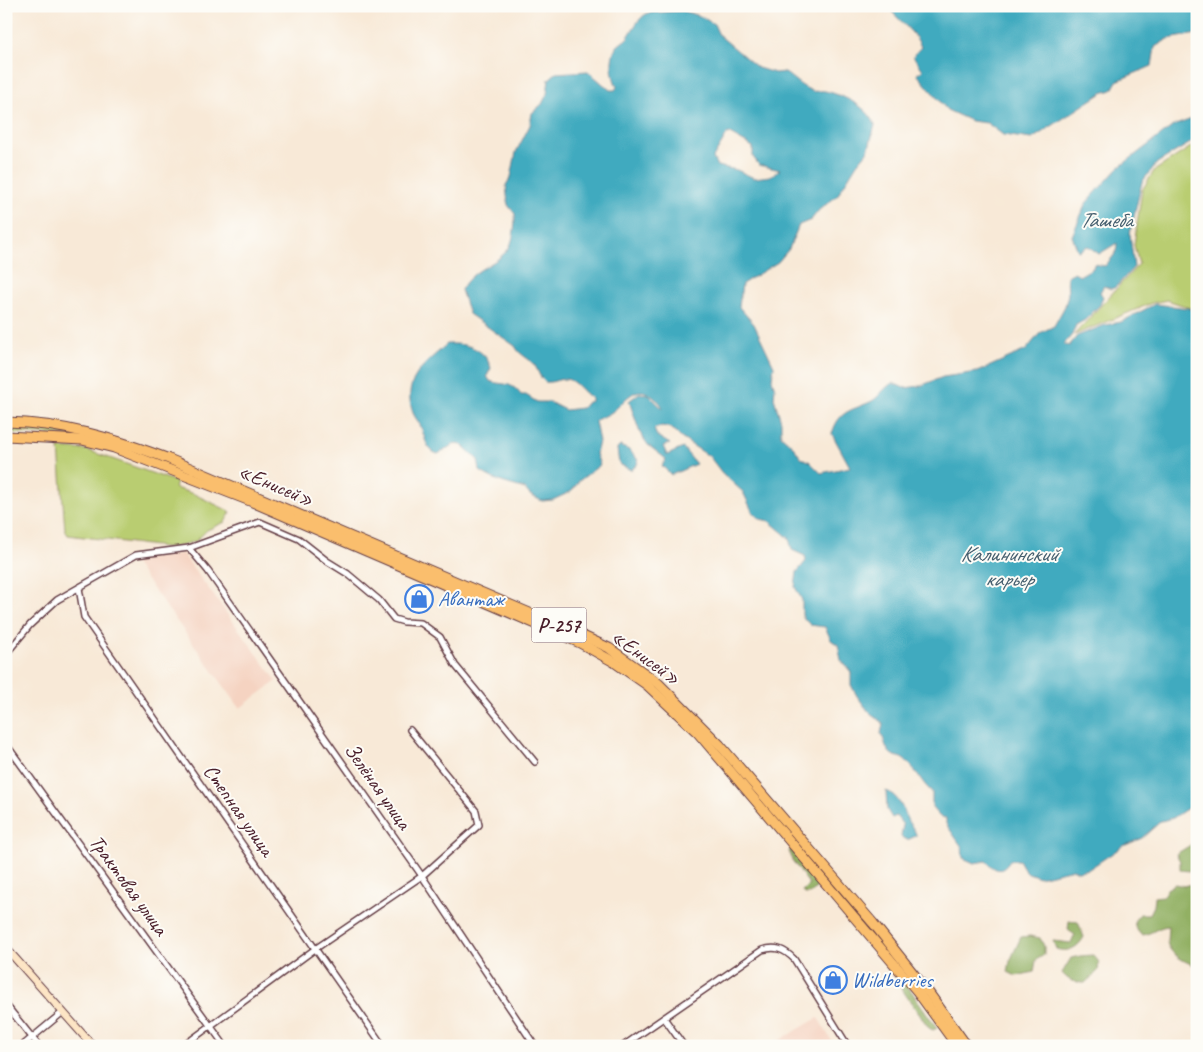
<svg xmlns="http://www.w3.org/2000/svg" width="1203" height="1052" viewBox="0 0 1203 1052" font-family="Caveat,sans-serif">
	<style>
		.built { fill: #f5d3c1 }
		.green { fill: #b9cd71; stroke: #82764e }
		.forest { fill: #92b063; stroke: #6e6847 }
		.water { fill: #3faabf; stroke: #446475; fill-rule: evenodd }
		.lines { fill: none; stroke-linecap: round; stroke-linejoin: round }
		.minor-casing { stroke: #643d45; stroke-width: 8 }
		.secondary-casing { stroke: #643d45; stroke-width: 9 }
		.trunk-casing { stroke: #643d45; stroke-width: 11 }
		.minor { stroke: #fff; stroke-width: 5 }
		.secondary { stroke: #fde5c5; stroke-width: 7 }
		.trunk { stroke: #fabe6d; stroke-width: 9 }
		.labels { text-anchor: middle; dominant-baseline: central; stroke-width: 4; stroke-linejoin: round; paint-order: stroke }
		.shield { fill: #fdfcf7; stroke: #806168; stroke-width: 1 }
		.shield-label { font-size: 20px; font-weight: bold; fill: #4a1f2b }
		.street-label { font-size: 21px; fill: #4a1f2b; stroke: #fdfcf7 }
		.shop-label { font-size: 21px; fill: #366cbe; stroke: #fdfcf7; text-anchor: start }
		.water-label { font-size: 22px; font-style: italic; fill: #455e6e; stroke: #fdfcf7 }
	</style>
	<rect width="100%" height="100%" fill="#fdfcf7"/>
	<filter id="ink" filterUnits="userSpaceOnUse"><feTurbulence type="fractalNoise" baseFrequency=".02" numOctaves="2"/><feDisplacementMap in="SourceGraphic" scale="10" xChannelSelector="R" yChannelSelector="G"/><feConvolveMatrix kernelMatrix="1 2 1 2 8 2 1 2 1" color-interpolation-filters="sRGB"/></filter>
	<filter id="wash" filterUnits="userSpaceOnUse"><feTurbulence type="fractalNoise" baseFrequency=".0096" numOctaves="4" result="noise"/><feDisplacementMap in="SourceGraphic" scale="20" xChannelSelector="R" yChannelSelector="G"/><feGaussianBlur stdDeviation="1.12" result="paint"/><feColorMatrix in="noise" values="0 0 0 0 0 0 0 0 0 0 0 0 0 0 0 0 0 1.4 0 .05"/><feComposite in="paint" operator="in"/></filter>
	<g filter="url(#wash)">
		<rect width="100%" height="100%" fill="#f8e9d7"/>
		<g class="built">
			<polygon points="182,553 277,681 240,708 133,561"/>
			<polygon points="818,1018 835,1046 769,1046"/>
		</g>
		<g class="green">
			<polygon points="1197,143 1197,310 1167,300 1152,303 1074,335 1139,264 1134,245 1142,190 1154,171"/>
			<polygon points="6,424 81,433 80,436 6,433"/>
			<polygon points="59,448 87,450 177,482 175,488 194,494 231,512 225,522 207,530 196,541 172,548 68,535 65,530"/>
		</g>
		<g class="forest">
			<polygon points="1197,841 1197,867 1189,871 1180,870 1180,861 1176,854"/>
			<polygon points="791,849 799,861 820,881 820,884 811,893 804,894 802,891 809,884 792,860 789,851"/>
			<path d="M1197,883V961L1194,965C1185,962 1169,954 1167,942C1167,937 1168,931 1168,926C1158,927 1153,933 1143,935L1136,930L1134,921L1140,914H1149L1153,906L1154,897L1163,896L1167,889L1175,884L1184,886Z"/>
			<path d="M1069,921L1078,922L1084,937C1078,948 1068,953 1056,949L1053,941L1071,943L1075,935L1068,930Z"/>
			<polygon points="1030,936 1040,938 1044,946 1044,955 1036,960 1034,972 1016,976 1008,972 1010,961 1021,937"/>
			<path d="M1080,956L1093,955L1099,962L1098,971L1085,983C1074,983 1069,981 1062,973L1071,958Z"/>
			<polygon points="890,964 900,975 937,1028 933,1030 929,1028 896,981 895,974 886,967"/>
		</g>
		<g class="water">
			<path d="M887,6H1197V34L1168,39L1155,47L1152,66L1117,81L1112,90L1102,93L1032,139L1003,135L987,123L971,121L947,110L917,74L923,70L913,56L921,47C917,34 896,18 887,6Z"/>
			<path d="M683,11L700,16L714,24L719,35L758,68L775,73L784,72C793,78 799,85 810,90C814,93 820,90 825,91C843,95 869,107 875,125L868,151L857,164L837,196L819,210L811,220L799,225L789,249L778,262L742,284L739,307L754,324L774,366L772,379L775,388L774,398L781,421V435L793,446L801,458L809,461L821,473L850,467L832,434C839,409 852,411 872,401C879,397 884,387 893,383L904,388L920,386L943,377L977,372L1026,350L1040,333L1054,326L1065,306L1068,294L1067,276L1075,272L1079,276L1093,268L1094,264L1105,266C1112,257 1117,255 1117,243L1099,254L1088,246L1078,251L1072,236L1086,203L1118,168L1173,126L1197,117V139L1157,163L1142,182L1130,234L1134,267L1116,287L1111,289L1104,286L1100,292L1103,297L1100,305L1085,320L1076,325L1072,335L1064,344L1069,346L1077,336L1105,325L1121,322L1155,304L1188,308L1197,312V802L1173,818L1161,821L1142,838L1123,846L1089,869L1078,871L1073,869L1039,877L1026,872L1019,860H1010C1003,874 995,871 986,861L974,863L963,858L962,847L946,824V818L940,817L932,808V792C921,783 914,765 903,759C899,756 893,757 889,752C885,747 885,740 881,734L883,723L869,712L857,696L851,685V672L841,660L838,645L831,640L825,627L810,625L802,616V600L795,587L797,572L806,561L805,556L792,550L789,538L769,521L760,519L753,513L743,492L722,473L709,456L681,438L671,428L662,426L654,429L657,436L670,444L663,446L667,455L683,448L696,464L671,475L662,466L666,459L648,445L640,433L629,401L639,393L648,394L663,409C661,403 658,401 653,397C636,381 625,402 612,412C607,416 600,417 595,421L599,442L596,454L600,465L579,481L572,491L553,500L542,501L530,495L525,489C507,483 498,483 480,471L478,460L462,445L454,444L438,454C426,451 425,437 421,427C419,422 415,418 413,413C401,380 425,364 447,344C466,343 485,348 491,368L487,376L490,381C501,386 511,380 521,395H526L537,402H549L565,410L582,408L586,403L591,401V398C582,393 575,379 565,379C558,379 553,383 545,382C539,377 539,372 535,366C530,358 520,356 515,346L469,314L461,290C473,267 496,266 508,249C514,242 515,223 515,214L508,205L506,185L511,177L516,152L530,125L532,113L542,104L547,94L549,79L556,73L588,71L610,90H615L617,87C612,77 609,58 616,48C619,43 624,42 628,37C634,28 638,18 648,13ZM728,133L753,147V157L759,165L780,170L770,176L754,178L737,170L717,166L713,158Z"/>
			<polygon points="620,446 629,450 638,460 637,465 631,470 619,464 617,449"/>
			<path d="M886,791C898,795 903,808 907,819C909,825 916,829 916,836L907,840L901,837L903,825L896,816L892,818L887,810Z"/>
		</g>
	</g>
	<g filter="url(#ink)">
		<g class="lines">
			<defs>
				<g id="minor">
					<polyline points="189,548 208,571 422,876 535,1046"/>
					<polyline points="79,588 84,617 383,1046"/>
					<polyline points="6,654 30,625 57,600 136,555 189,548 260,522 299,539 327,561 348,574 379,600 394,619 404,622 421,623 440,637 455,665 535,762"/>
					<polyline points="6,744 225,1046"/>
					<polyline points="6,1005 39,1046"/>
					<polyline points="664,1018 684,1046"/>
					<polyline points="22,1046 63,1012"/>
					<polyline points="183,1046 315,949 422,876 479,825 476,811 410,730"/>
					<path d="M623,1046L762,950C776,946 784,949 794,959L848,1046"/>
				</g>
				<polyline id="secondary" points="6,948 93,1046"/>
				<g id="trunk">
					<path d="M6,422C64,423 116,439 169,459L581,635L609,648L658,683L720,745L873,923L929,993L967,1046"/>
					<polyline points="6,436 82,440 114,448 250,501 580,643 614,662 647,685 698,733 917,991 957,1046"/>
				</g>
			</defs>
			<use href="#minor" class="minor-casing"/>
			<use href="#secondary" class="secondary-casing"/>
			<use href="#trunk" class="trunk-casing"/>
			<use href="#minor" class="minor"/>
			<use href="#secondary" class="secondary"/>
			<use href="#trunk" class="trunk"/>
		</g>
	</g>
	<defs>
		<symbol id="shop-ring" viewBox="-11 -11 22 22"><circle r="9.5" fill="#fdfcf7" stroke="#3f7fe0" stroke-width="1.5"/><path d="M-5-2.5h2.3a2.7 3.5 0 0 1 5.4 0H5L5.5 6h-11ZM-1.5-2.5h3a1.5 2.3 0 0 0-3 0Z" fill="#3f7fe0"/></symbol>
	</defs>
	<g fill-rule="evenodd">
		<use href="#shop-ring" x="403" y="583" width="32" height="32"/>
		<use href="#shop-ring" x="817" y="964" width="32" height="32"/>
	</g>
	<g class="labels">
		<rect class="shield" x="531.5" y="607.5" width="55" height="35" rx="4"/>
		<g class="shield-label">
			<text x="559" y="625">Р-257</text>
		</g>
		<g class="street-label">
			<text transform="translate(276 485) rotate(23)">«Енисей»</text>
			<text transform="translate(646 657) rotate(36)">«Енисей»</text>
			<text transform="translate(378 786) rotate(55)">Зелёная улица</text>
			<text transform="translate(239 810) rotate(55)">Степная улица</text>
			<text transform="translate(129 885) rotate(54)">Трактовая улица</text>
		</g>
		<g class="shop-label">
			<text x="438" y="599">Авантаж</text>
			<text x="852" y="980">Wildberries</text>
		</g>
		<g class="water-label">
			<text x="1106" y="220">Ташеба</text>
			<text x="1009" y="554">Калининский<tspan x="1009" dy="25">карьер</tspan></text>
		</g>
	</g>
	<rect width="1203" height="1052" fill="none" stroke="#fdfcf7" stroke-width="25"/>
</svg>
